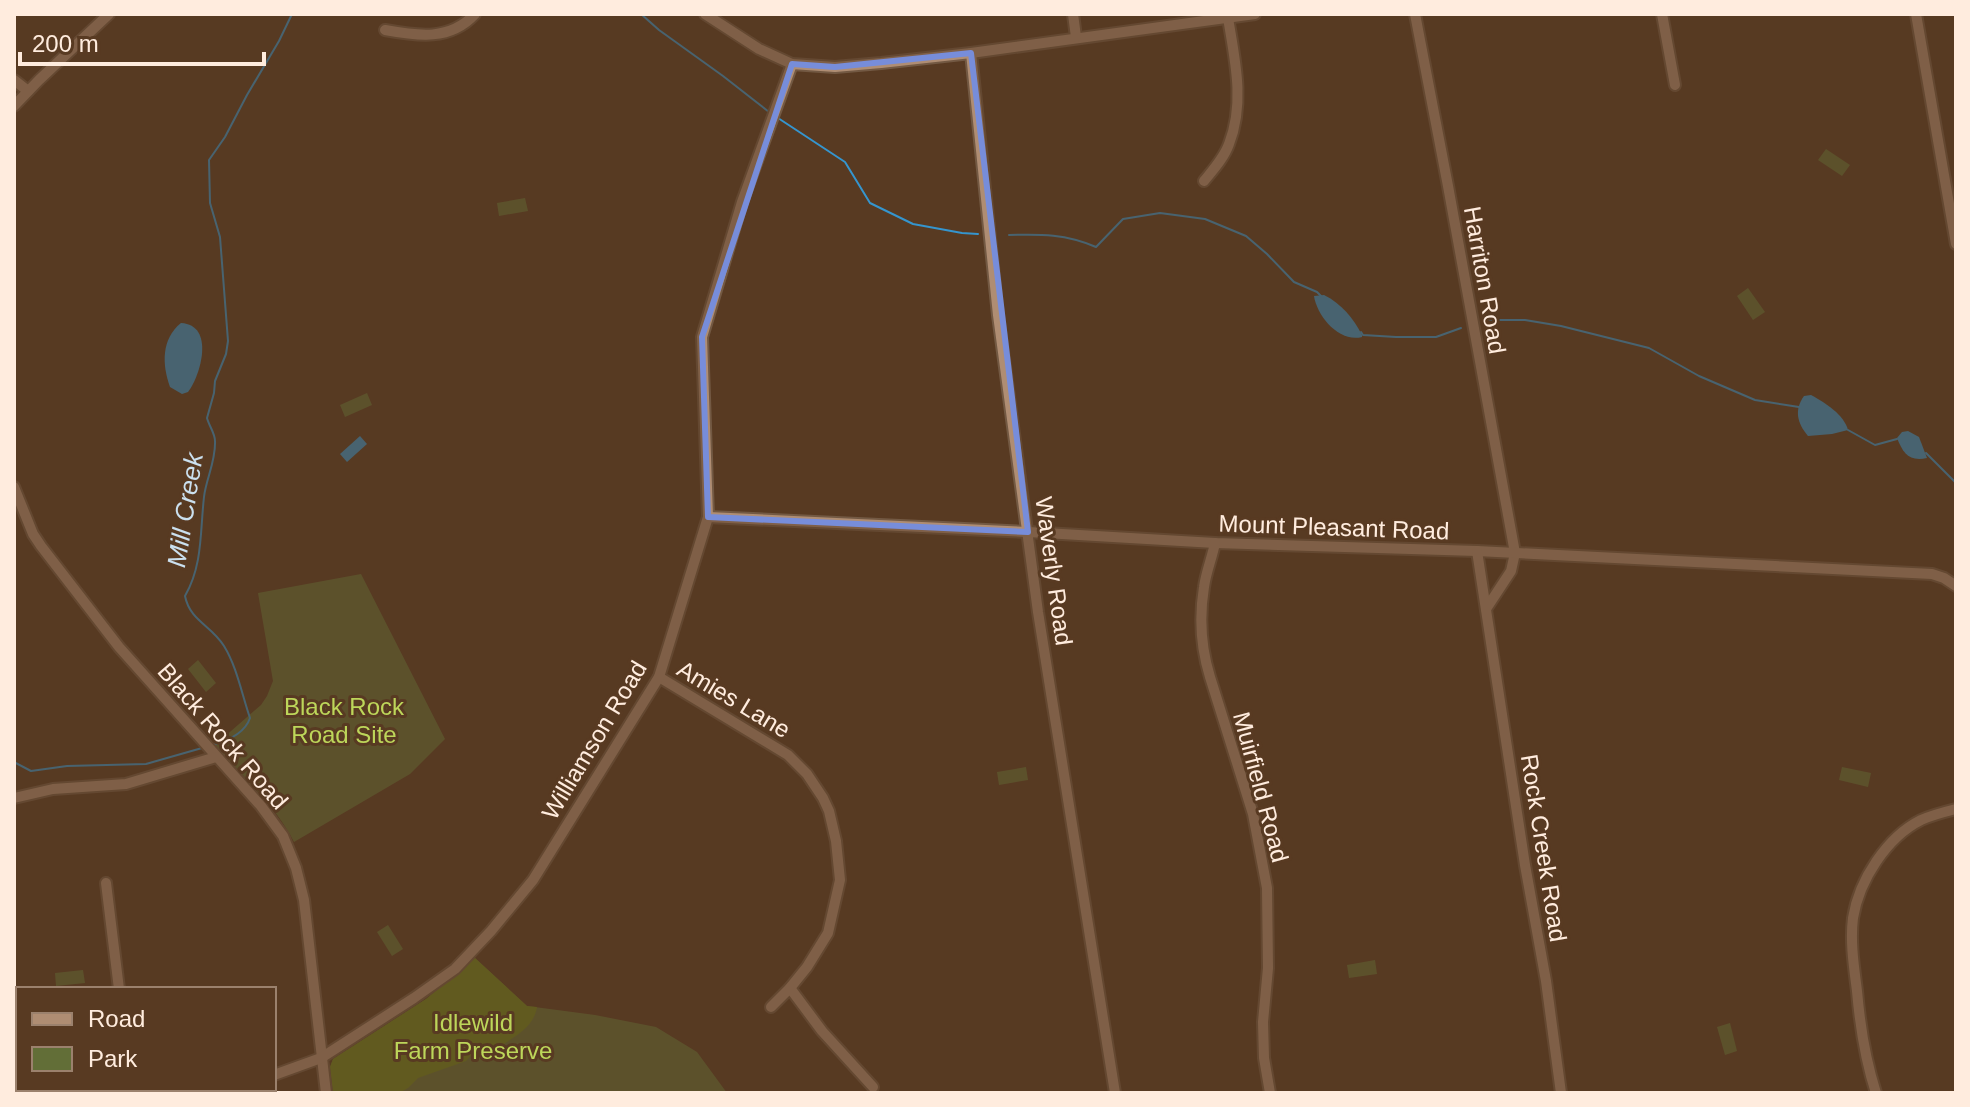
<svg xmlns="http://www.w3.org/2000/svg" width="1970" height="1107" viewBox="0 0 1970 1107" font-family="Arial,sans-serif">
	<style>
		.green { fill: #626e37 }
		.forest { fill: #6e801b }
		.water { fill: #3595ce }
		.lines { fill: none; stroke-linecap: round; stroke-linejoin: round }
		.stream { stroke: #3595ce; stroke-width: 2 }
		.minor-casing { stroke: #735943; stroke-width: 14 }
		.minor { stroke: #af8d73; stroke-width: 10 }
		.marked { fill: none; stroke: #778dda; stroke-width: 6; stroke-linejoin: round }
		.labels { text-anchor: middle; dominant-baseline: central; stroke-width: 6; stroke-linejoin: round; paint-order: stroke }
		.street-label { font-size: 24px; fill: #ffecde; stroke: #583a22 }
		.park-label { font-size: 24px; fill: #bdd65a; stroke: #583a22 }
		.water-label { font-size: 26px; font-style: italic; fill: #cbe0ef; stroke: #583a22 }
	</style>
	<rect width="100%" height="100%" fill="#583a22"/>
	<g class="green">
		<polygon points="1826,149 1850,165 1842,176 1818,160"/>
		<polygon points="525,198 528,211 499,216 497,203"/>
		<polygon points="1748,288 1765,312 1753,320 1737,296"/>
		<polygon points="367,393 372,405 345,417 340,405"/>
		<path d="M361,574L445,739L410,774L294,842C278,809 240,773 215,745L261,705L267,696L273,681L258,593Z"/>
		<polygon points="198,660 216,683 206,692 188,669"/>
		<polygon points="1026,767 1028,780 999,785 997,772"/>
		<polygon points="1842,767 1871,773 1868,787 1839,780"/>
		<polygon points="388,925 403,949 392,956 377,932"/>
		<polygon points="475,958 527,1006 595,1015 656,1027 697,1052 727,1093 333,1093 330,1067 333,1059 426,999"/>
		<polygon points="1375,960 1377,974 1349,978 1347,965"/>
		<polygon points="83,970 85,983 56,986 55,973"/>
		<polygon points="1730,1023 1737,1051 1725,1055 1717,1027"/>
	</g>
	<path class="forest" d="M475,958L527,1006L537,1007C533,1031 510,1037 494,1052L482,1050L473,1053L466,1061L418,1078L408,1088L399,1093H333L330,1067L333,1059L426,999Z"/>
	<g class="water">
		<path d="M1324,295C1342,304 1353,318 1362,335V337C1339,343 1317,316 1314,296Z"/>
		<path d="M181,323C215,325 201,375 188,392L182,394L170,387C162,365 161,339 181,323Z"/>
		<path d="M1811,395C1826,403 1844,415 1848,430L1832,434L1808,436C1797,423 1794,410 1804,396Z"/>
		<path d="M1908,431L1919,437L1927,458C1909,462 1903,453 1897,438L1902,432Z"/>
		<polygon points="360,436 367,444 347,462 340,454"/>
	</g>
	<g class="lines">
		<g class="stream">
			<polyline points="641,14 659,30 723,76 769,112"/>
			<polyline points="778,118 845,162 870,203 913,224 962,233 978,234"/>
			<path d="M1009,235C1041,234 1066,234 1096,247L1123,219L1160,213L1205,219L1246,236L1267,254L1294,282L1317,292L1321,296"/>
			<polyline points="1487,320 1525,320 1561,326 1649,348 1699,376 1755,400 1799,407"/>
			<polyline points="1361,332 1363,335 1396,337 1436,337 1461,328"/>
			<polyline points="1848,430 1875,445 1897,439"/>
			<polyline points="1926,453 1956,483"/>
			<path d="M212,745C227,741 245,733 250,718C242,695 237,667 224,646C211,625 190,621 185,596C203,565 200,531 204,497C206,479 216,461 215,441C215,433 209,426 207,418L214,393L215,381L226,354L228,341L220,237L210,203L209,160L225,137L247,95L279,41L292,14"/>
			<polyline points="14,762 31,771 67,766 146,764 202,748"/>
		</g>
		<defs>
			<g id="minor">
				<polyline points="705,14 759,49 792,64 835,67 881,63 971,53 1255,14"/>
				<polyline points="1073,14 1076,37"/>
				<polyline points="1415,14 1448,186 1515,553 1511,571 1486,609"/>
				<polyline points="1662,14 1675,85"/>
				<polyline points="1916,14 1956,244"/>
				<path d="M385,30C418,36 450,41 475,14"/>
				<polyline points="971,53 998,315 1038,612 1115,1093"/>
				<polyline points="14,80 28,91"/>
				<polyline points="14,106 39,80 109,14"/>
				<path d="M1204,181C1213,170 1224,158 1229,144C1245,103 1235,60 1228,18"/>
				<polyline points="14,487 33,534 41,546 119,647 261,806 283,836 296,868 304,900 326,1093"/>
				<polyline points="708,517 1028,532 1215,543 1477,551 1932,574 1944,578 1956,586"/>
				<path d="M1215,543C1212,558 1206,572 1204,587C1199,618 1201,648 1210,677L1253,814L1267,888L1268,968L1263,1022L1264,1058L1270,1093"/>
				<polyline points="1477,551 1525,865 1546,981 1561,1093"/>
				<polyline points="659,677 788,755 807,774 823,798 829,811 836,841 840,880 828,933 807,967 790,988 771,1007"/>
				<polyline points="14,798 53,789 126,784 216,757"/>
				<polyline points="106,883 119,989"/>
				<polyline points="790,988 822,1031 873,1087"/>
				<polyline points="274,1075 321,1058 414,998 455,969 491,931 533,880 659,677 708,517 702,337 742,202 792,64"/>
				<polyline points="130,1089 130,1093"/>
				<polyline points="188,1093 208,1089"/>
				<path d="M1876,1093C1865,1059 1860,1026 1857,991C1854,967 1850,942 1853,918C1859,880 1887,837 1921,820C1932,815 1944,812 1956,809"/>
			</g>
		</defs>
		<use href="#minor" class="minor-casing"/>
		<use href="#minor" class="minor"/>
	</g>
	<path d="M0 0H1970V1107H0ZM971,53L1028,532L708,517L702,337L792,64L835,67Z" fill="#583a22" fill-opacity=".55" fill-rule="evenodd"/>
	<path class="marked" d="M971,53L1028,532L708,517L702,337L792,64L835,67Z"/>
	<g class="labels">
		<g class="street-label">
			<text transform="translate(1485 280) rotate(80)">Harriton Road</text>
			<text transform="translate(1334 527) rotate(2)">Mount Pleasant Road</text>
			<text transform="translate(1054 571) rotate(82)">Waverly Road</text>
			<text transform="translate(734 699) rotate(31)">Amies Lane</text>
			<text transform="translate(223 736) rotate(49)">Black Rock Road</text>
			<text transform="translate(594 740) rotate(-59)">Williamson Road</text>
			<text transform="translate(1261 787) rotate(75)">Muirfield Road</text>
			<text transform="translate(1544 848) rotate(81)">Rock Creek Road</text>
		</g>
		<g class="park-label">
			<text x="344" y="706">Black Rock<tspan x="344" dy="28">Road Site</tspan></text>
			<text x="473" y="1022">Idlewild<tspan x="473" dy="28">Farm Preserve</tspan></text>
		</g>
		<g class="water-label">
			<text transform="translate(185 510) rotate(-81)">Mill Creek</text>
		</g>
	</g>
	<rect width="1970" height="1107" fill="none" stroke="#ffecde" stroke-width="32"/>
	<rect x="16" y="987" width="260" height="104" fill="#583a22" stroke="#9b816d" stroke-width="2"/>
	<rect x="32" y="1013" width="40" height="12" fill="#af8d73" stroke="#9b816d" stroke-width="2"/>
	<text x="88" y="1027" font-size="24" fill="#ffecde">Road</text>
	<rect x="32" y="1047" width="40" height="24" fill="#626e37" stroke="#9b816d" stroke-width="2"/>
	<text x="88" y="1067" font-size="24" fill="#ffecde">Park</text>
	<path d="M20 52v12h244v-12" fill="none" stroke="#ffecde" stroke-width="4"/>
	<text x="32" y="52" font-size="24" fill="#ffecde" stroke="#583a22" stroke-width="6" paint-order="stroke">200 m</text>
</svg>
